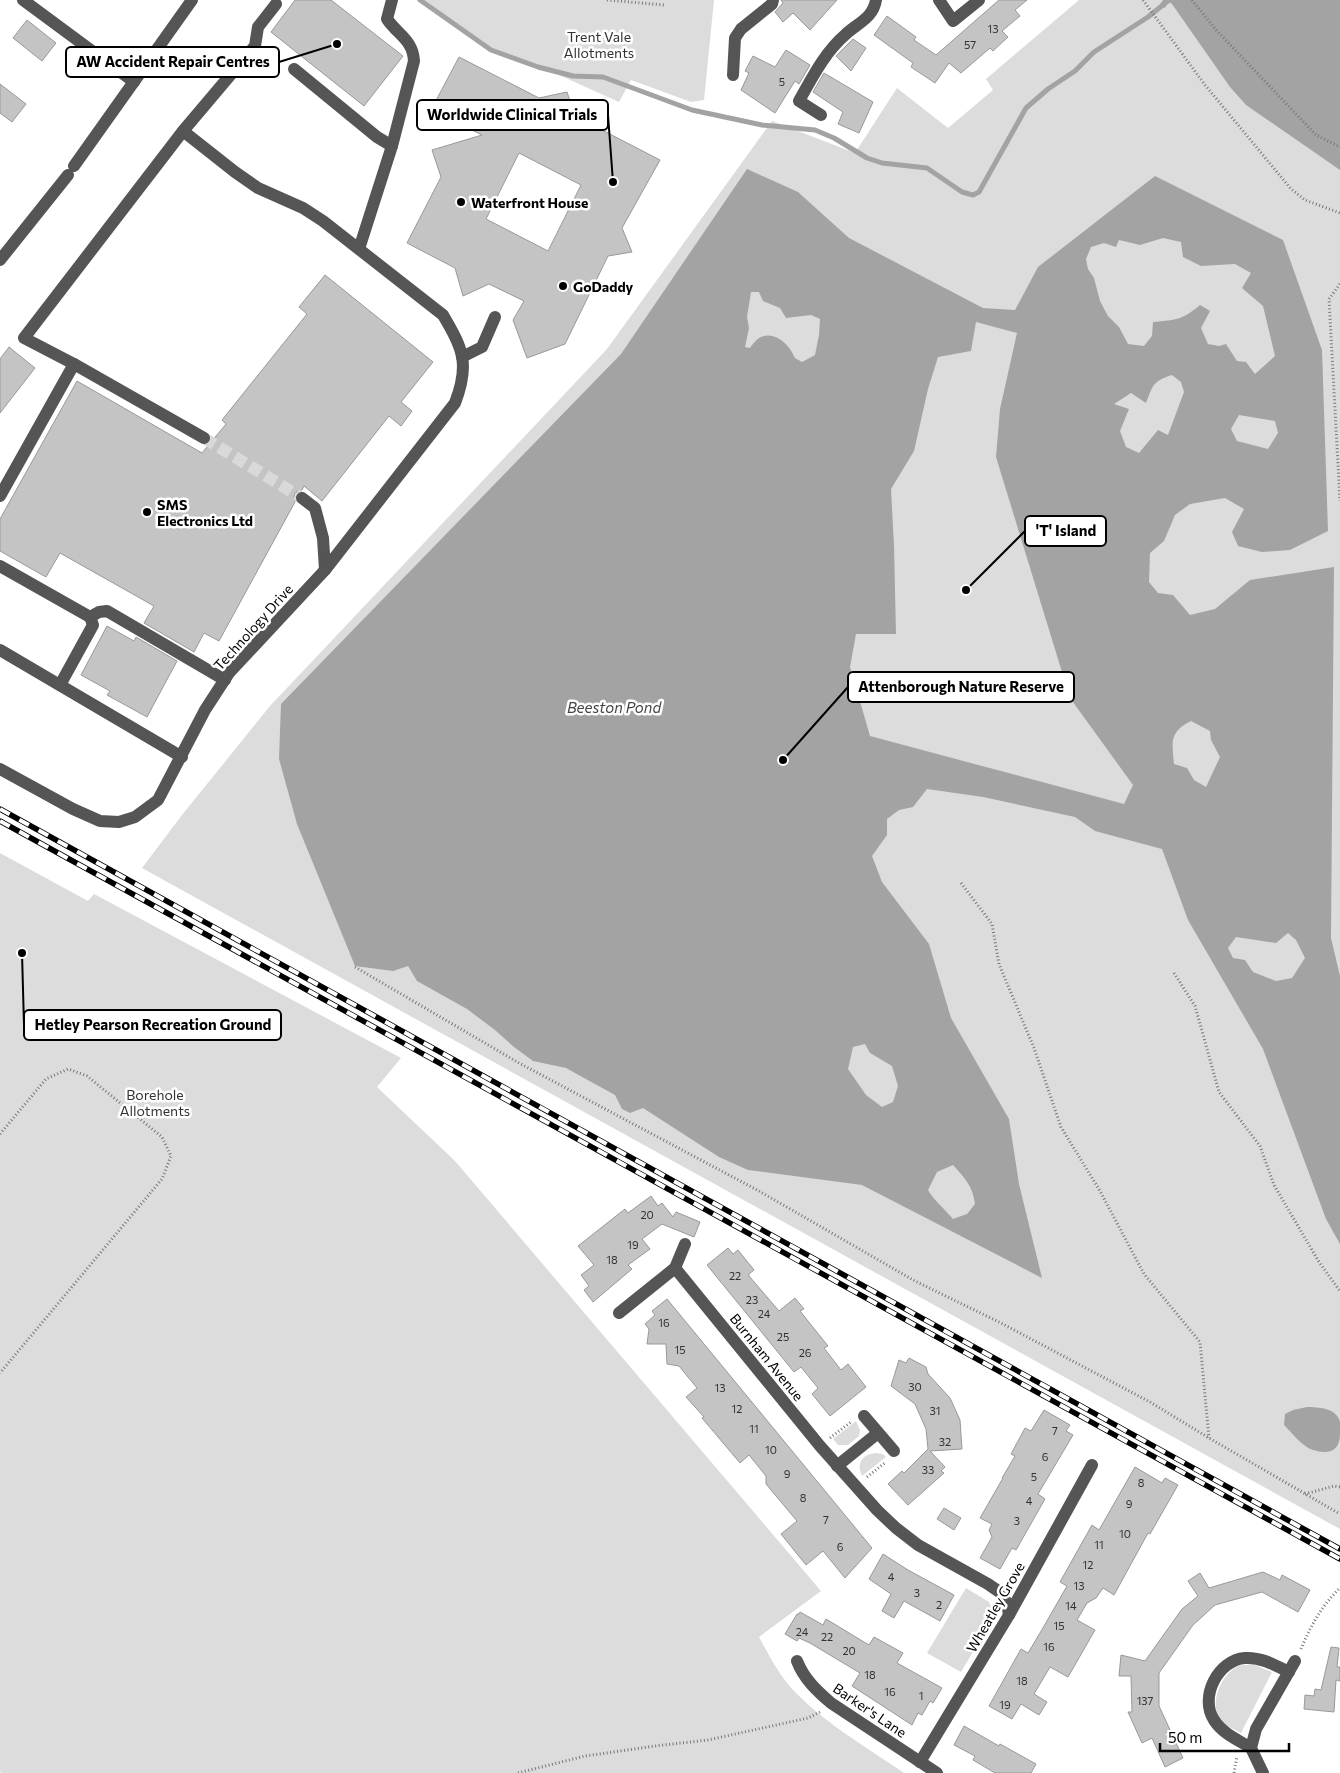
<svg xmlns="http://www.w3.org/2000/svg" width="1340" height="1773" viewBox="0 0 1340 1773" font-family="Commissioner,sans-serif">
	<style>
		.green { fill: #dcdcdc }
		.water { fill: #a3a3a3; fill-rule: evenodd }
		.lines { fill: none; stroke-linecap: round; stroke-linejoin: round }
		.stream { stroke: #a3a3a3; stroke-width: 5 }
		.building { fill: #c4c4c4; stroke: #999; fill-rule: evenodd }
		.minor-tunnel { stroke: #d9d9d9; stroke-width: 12; stroke-dasharray: 12 6; stroke-linecap: butt }
		.path { stroke: #777; stroke-width: 3; stroke-dasharray: 1 2.5; stroke-linecap: butt }
		.minor { stroke: #555; stroke-width: 12 }
		.rail-casing { stroke: #000; stroke-width: 5.5 }
		.rail { stroke: #fff; stroke-width: 4; stroke-dasharray: 11; stroke-linecap: butt }
		.poi-dot { fill: #000; stroke: #fff; stroke-width: 2 }
		.labels { text-anchor: middle; dominant-baseline: central; stroke-width: 5; stroke-linejoin: round; paint-order: stroke }
		.number-label { font-size: 11px; fill: #313131 }
		.park-label { font-size: 14px; fill: #333; stroke: #fff }
		.poi-label { font-size: 14px; font-weight: bold; fill: #000; stroke: #fff; text-anchor: start }
		.street-label { font-size: 14px; fill: #000; stroke: #fff }
		.water-label { font-size: 15px; font-style: italic; fill: #444; stroke: #fff }
		.leader { fill: none; stroke: #000; stroke-width: 2 }
		.callout-dot { fill: #000; stroke: #fff; stroke-width: 2 }
		.callout { fill: #fff; stroke: #000; stroke-width: 2 }
		.callout-label { font-size: 15px; text-anchor: middle; font-weight: bold; fill: #000 }
	</style>
	<rect width="100%" height="100%" fill="#fff"/>
	<g class="green">
		<polygon points="424,0 714,0 704,100 691,102 631,80 619,102 539,66 491,49"/>
		<polygon points="1079,0 1169,0 1340,161 1340,1529 142,868 182,815 270,706 607,349 772,121 855,153 897,88 948,128 993,90 986,79"/>
		<path d="M0,853L88,901L94,894L401,1058L377,1087L455,1161L821,1591L759,1637C770,1657 781,1679 798,1695C829,1726 868,1748 904,1773H2L0,1772Z"/>
		<polygon points="856,1421 860,1430 859,1436 848,1445 838,1445 833,1439"/>
		<path d="M875,1453L883,1454L886,1457L862,1476C856,1463 862,1455 875,1453Z"/>
		<polygon points="966,1588 989,1602 992,1609 992,1620 961,1672 927,1653"/>
		<path d="M1246,1665H1255L1272,1672L1241,1733C1236,1730 1228,1727 1224,1723C1207,1709 1219,1678 1235,1668C1238,1665 1242,1665 1246,1665Z"/>
	</g>
	<g class="water">
		<polygon points="1163,0 1340,0 1340,170 1246,105 1230,87 1172,4 1168,1 1165,8 1163,7 1161,8 1159,6"/>
		<path d="M747,169L798,192L849,238L983,308L1015,310L1038,267L1155,176L1283,240L1322,350L1328,531L1290,550L1262,552L1238,546L1232,532L1244,509L1225,498L1190,504L1175,515L1164,541L1150,553L1149,582L1158,593L1173,595L1190,615L1215,609L1250,580L1334,567L1331,938L1340,976V1244L1326,1219L1263,1049L1188,920L1162,849L1095,831L1075,817L983,797L927,789L913,807L899,810L887,819V835L872,856L882,882L929,944L951,1018L1009,1119L1019,1184L1042,1278L862,1185L748,1170L719,1157L643,1108L630,1113L622,1109L615,1095L566,1068L533,1061L514,1047L495,1030L467,1009L417,981L408,966L393,971L355,966L297,824L279,759L281,704L621,354ZM1163,238L1181,242L1183,257L1201,266L1235,264L1251,273L1242,288L1263,306L1275,356L1255,374L1246,362L1237,361L1226,344L1219,346L1208,344L1201,328L1210,311L1200,305C1182,320 1176,320 1153,322L1152,336L1144,346L1128,344L1119,327L1108,316L1100,301L1094,278L1088,269L1086,259L1091,247L1104,243L1116,247L1119,240L1140,245ZM751,292H759L763,301L780,308L786,318L811,315L820,319L819,335L815,355L802,362L795,358C790,345 774,329 759,338C756,340 752,345 750,348L745,347L749,328L747,317ZM976,322L1017,333L1000,409L996,457L1070,698L1133,785L1124,804L870,736L850,667L856,634H896L894,546L891,489L914,451L928,389L938,357L971,351ZM1172,375L1181,382L1184,392L1168,435L1158,430L1139,453L1126,447L1120,431L1129,409L1114,404L1131,393L1146,403C1153,385 1153,381 1172,375ZM1239,415L1275,421L1278,433L1268,449L1237,441L1231,429ZM1191,721L1210,731L1211,740L1220,757L1206,787L1194,780L1187,768L1174,764C1172,742 1169,732 1191,721ZM1288,933L1296,940L1305,958L1292,978L1276,981L1253,972L1245,960L1233,958L1228,948L1236,937L1276,943ZM865,1044L870,1053L892,1066L898,1086L893,1102L882,1107L866,1095L848,1069L853,1047ZM953,1165C965,1178 973,1187 975,1204L967,1214L953,1219C945,1209 935,1202 928,1190L937,1172Z"/>
		<path d="M1307,1407C1318,1407 1337,1408 1340,1422C1340,1425 1340,1430 1340,1434C1340,1451 1329,1455 1313,1450C1303,1447 1292,1433 1284,1425L1285,1414L1293,1410Z"/>
	</g>
	<g class="lines">
		<polyline class="stream" points="420,0 491,50 538,67 573,76 603,77 692,110 762,125 815,130 834,138 867,158 882,163 927,168 962,192 973,195 979,192 1026,108 1048,89 1075,71 1094,52 1148,17 1169,0"/>
	</g>
	<g class="building">
		<polygon points="295,0 331,0 403,56 364,106 271,32"/>
		<polygon points="781,0 837,0 810,30 793,13 783,22 775,12 783,3"/>
		<polygon points="999,0 1027,0 1015,10 1020,16 1002,31 1008,37 993,51 990,48 961,73 949,63 935,83 911,67 913,63 874,35 887,16 916,37 914,40 936,55"/>
		<polygon points="27,20 56,43 42,61 13,38"/>
		<polygon points="853,39 866,48 851,71 836,56"/>
		<polygon points="786,50 810,65 799,84 795,81 775,113 741,90 749,73 745,71 753,56 775,67"/>
		<path d="M459,57L539,98L567,92L575,116L660,160L622,228L632,252L608,256L565,344L527,358L513,320L524,301L489,284L463,296L455,268L407,243L441,177L432,150L482,135L431,110ZM519,153L581,185L548,251L486,219Z"/>
		<polygon points="824,73 873,102 859,133 838,124 843,112 813,92"/>
		<polygon points="0,84 26,104 12,122 0,113"/>
		<polygon points="325,275 433,362 401,402 412,411 401,426 389,416 322,501 304,486 302,490 295,493 294,497 295,502 219,641 204,633 194,652 144,623 154,606 60,553 46,577 0,551 0,519 77,381 202,453 226,424 222,420 307,314 299,307"/>
		<polygon points="9,347 35,368 0,413 0,359"/>
		<polygon points="107,626 134,641 136,637 177,661 147,717 107,695 110,691 81,675"/>
		<polygon points="651,1196 658,1206 662,1203 673,1217 676,1212 700,1222 694,1237 662,1224 642,1239 650,1249 628,1265 632,1269 593,1302 584,1290 589,1286 581,1275 594,1265 578,1246 625,1209 628,1213"/>
		<polygon points="728,1248 733,1254 738,1250 754,1270 749,1274 749,1276 779,1311 795,1298 804,1309 800,1311 828,1346 824,1348 841,1370 848,1364 866,1387 830,1416 812,1394 818,1388 801,1367 794,1372 707,1265"/>
		<polygon points="667,1299 872,1548 845,1578 823,1551 806,1565 781,1534 797,1521 766,1484 766,1476 749,1455 740,1463 702,1418 704,1417 686,1397 697,1388 679,1366 667,1364 666,1344 647,1344 649,1329 645,1324 655,1315 652,1311"/>
		<polygon points="909,1358 926,1367 928,1374 950,1398 960,1420 962,1449 930,1451 945,1467 941,1471 944,1473 908,1505 888,1484 902,1471 904,1473 928,1449 926,1429 915,1404 891,1386 899,1360 906,1363"/>
		<polygon points="1044,1410 1070,1425 1066,1431 1073,1435 1038,1494 1045,1499 1016,1550 1012,1548 1000,1569 980,1558 992,1537 989,1530 992,1524 980,1518 1003,1478 1002,1478 1015,1456 1011,1454 1025,1428 1031,1431"/>
		<polygon points="1135,1467 1162,1483 1165,1478 1178,1485 1150,1534 1148,1533 1114,1595 1103,1588 1096,1598 1087,1603 1077,1620 1095,1630 1068,1677 1050,1667 1034,1694 1047,1702 1039,1715 1021,1704 1012,1719 989,1706 1021,1649 1028,1653 1040,1633 1067,1586 1060,1582 1092,1525 1099,1530"/>
		<polygon points="944,1508 961,1518 954,1530 937,1519"/>
		<polygon points="883,1554 908,1570 954,1595 940,1621 904,1601 894,1618 882,1611 891,1594 869,1579"/>
		<polygon points="1263,1572 1280,1580 1282,1575 1310,1590 1298,1612 1262,1592 1215,1605 1193,1625 1159,1673 1159,1706 1183,1758 1165,1767 1152,1738 1142,1743 1128,1712 1132,1712 1131,1676 1119,1676 1121,1655 1145,1661 1182,1609 1198,1596 1188,1581 1200,1573 1209,1588"/>
		<polygon points="800,1612 823,1625 826,1619 869,1645 874,1637 903,1653 897,1663 942,1688 933,1703 930,1701 922,1715 918,1713 912,1725 852,1686 860,1673 810,1643 799,1638 797,1641 785,1634 797,1614 799,1614"/>
		<polygon points="1331,1647 1339,1648 1337,1667 1340,1667 1340,1681 1336,1680 1334,1712 1304,1709 1305,1695 1314,1696 1315,1689 1321,1690"/>
		<polygon points="964,1726 999,1746 1000,1744 1036,1764 1031,1773 995,1773 973,1760 975,1756 954,1745"/>
	</g>
	<g class="lines">
		<polyline class="minor-tunnel" points="204,438 302,498"/>
		<g class="path">
			<polyline points="607,0 664,5"/>
			<polyline points="1143,0 1205,85 1291,189 1305,200 1340,213"/>
			<polyline points="1192,0 1217,31 1316,135 1340,147"/>
			<polyline points="1340,284 1329,299 1340,501"/>
			<polyline points="961,883 992,924 999,964 1034,1048 1061,1127 1100,1191 1144,1274 1200,1342 1209,1438"/>
			<polyline points="355,967 519,1063 759,1191 915,1281 999,1322 1150,1402 1209,1438 1340,1514"/>
			<polyline points="1174,973 1195,1006 1219,1092 1260,1146 1274,1185 1319,1262 1340,1291"/>
			<polyline points="0,1134 46,1079 68,1069 87,1076 162,1137 171,1156 162,1179 0,1373"/>
			<polyline points="830,1438 851,1422"/>
			<polyline points="867,1477 886,1462"/>
			<polyline points="1305,1494 1334,1486 1340,1487"/>
			<path d="M1301,1649C1310,1627 1322,1605 1340,1588"/>
			<polyline points="518,1773 585,1756 655,1746 708,1740 808,1718 820,1712"/>
			<polyline points="1234,1773 1237,1756"/>
		</g>
		<g class="minor">
			<polyline points="23,0 134,82"/>
			<polyline points="939,0 953,21 979,0"/>
			<polyline points="294,69 377,137 392,146"/>
			<polyline points="733,75 735,38 741,29 772,4 773,0"/>
			<path d="M821,115L799,101C813,76 825,52 846,34C858,23 873,18 876,0"/>
			<polyline points="74,166 192,0"/>
			<path d="M359,249L392,146L414,61C413,40 398,35 387,19L392,0"/>
			<polyline points="0,260 68,175"/>
			<polyline points="462,357 482,347 495,317"/>
			<polyline points="204,438 74,364 24,338 183,131 255,46 258,27 276,4"/>
			<polyline points="0,496 74,364"/>
			<polyline points="302,498 315,508 323,538 325,570"/>
			<polyline points="0,566 90,617 93,625 60,685"/>
			<polyline points="90,617 99,612 107,611 225,680"/>
			<polyline points="0,650 182,757"/>
			<path d="M0,769L73,809L100,821L119,822L135,817L158,800L205,710L229,673L325,570L455,403C470,364 463,349 443,315L323,221L303,208L258,188L235,172L183,131"/>
			<polyline points="675,1268 820,1446 877,1510 896,1528 918,1545 988,1584 1001,1593 1007,1603 1009,1615"/>
			<polyline points="619,1313 675,1268 685,1244"/>
			<polyline points="864,1416 894,1451"/>
			<polyline points="837,1466 878,1433"/>
			<path d="M797,1661C804,1679 817,1691 831,1703L937,1773"/>
			<path d="M1251,1748C1238,1740 1222,1733 1214,1720C1199,1697 1218,1660 1245,1658C1261,1657 1275,1665 1289,1672"/>
			<polyline points="920,1762 1009,1615 1092,1465"/>
			<polyline points="1263,1773 1251,1748 1256,1729 1295,1661"/>
		</g>
		<defs>
			<g id="rail">
				<polyline points="0,809 1340,1549"/>
				<polyline points="0,821 1340,1559"/>
			</g>
		</defs>
		<use href="#rail" class="rail-casing"/>
		<use href="#rail" class="rail"/>
	</g>
	<g class="poi-dot">
		<circle cx="461" cy="202" r="5"/>
		<circle cx="563" cy="286" r="5"/>
		<circle cx="147" cy="512" r="5"/>
	</g>
	<g class="labels">
		<g class="number-label">
			<text x="993" y="28">13</text>
			<text x="970" y="44">57</text>
			<text x="782" y="81">5</text>
			<text x="647" y="1214">20</text>
			<text x="633" y="1244">19</text>
			<text x="612" y="1259">18</text>
			<text x="735" y="1275">22</text>
			<text x="752" y="1299">23</text>
			<text x="764" y="1313">24</text>
			<text x="664" y="1322">16</text>
			<text x="783" y="1336">25</text>
			<text x="680" y="1349">15</text>
			<text x="805" y="1352">26</text>
			<text x="915" y="1386">30</text>
			<text x="720" y="1387">13</text>
			<text x="737" y="1408">12</text>
			<text x="935" y="1410">31</text>
			<text x="754" y="1428">11</text>
			<text x="1055" y="1430">7</text>
			<text x="945" y="1441">32</text>
			<text x="771" y="1449">10</text>
			<text x="1045" y="1456">6</text>
			<text x="928" y="1469">33</text>
			<text x="787" y="1473">9</text>
			<text x="1034" y="1476">5</text>
			<text x="1141" y="1482">8</text>
			<text x="803" y="1497">8</text>
			<text x="1029" y="1500">4</text>
			<text x="1129" y="1503">9</text>
			<text x="826" y="1519">7</text>
			<text x="1017" y="1520">3</text>
			<text x="1125" y="1533">10</text>
			<text x="1099" y="1544">11</text>
			<text x="840" y="1546">6</text>
			<text x="1088" y="1564">12</text>
			<text x="891" y="1576">4</text>
			<text x="1079" y="1585">13</text>
			<text x="917" y="1592">3</text>
			<text x="939" y="1604">2</text>
			<text x="1071" y="1605">14</text>
			<text x="1059" y="1625">15</text>
			<text x="802" y="1631">24</text>
			<text x="827" y="1636">22</text>
			<text x="1049" y="1646">16</text>
			<text x="849" y="1650">20</text>
			<text x="870" y="1674">18</text>
			<text x="1022" y="1680">18</text>
			<text x="890" y="1691">16</text>
			<text x="921" y="1695">1</text>
			<text x="1145" y="1700">137</text>
			<text x="1005" y="1704">19</text>
		</g>
		<g class="park-label">
			<text x="599" y="36">Trent Vale<tspan x="599" dy="16">Allotments</tspan></text>
			<text x="155" y="1094">Borehole<tspan x="155" dy="16">Allotments</tspan></text>
		</g>
		<g class="poi-label">
			<text x="471" y="202">Waterfront House</text>
			<text x="573" y="286">GoDaddy</text>
			<text x="157" y="504">SMS<tspan x="157" dy="16">Electronics Ltd</tspan></text>
		</g>
		<g class="street-label">
			<text transform="translate(253 627) rotate(-48)">Technology Drive</text>
			<text transform="translate(767 1357) rotate(51)">Burnham Avenue</text>
			<text transform="translate(995 1607) rotate(-60)">Wheatley Grove</text>
			<text transform="translate(870 1710) rotate(34)">Barker's Lane</text>
		</g>
		<g class="water-label">
			<text x="614" y="707">Beeston Pond</text>
		</g>
	</g>
	<path class="leader" d="M337 44L279 62M613 182L608 115M966 590L1025 531M783 760L848 687M22 953L24 1025"/>
	<g class="callout-dot">
		<circle cx="337" cy="44" r="5"/>
		<circle cx="613" cy="182" r="5"/>
		<circle cx="966" cy="590" r="5"/>
		<circle cx="783" cy="760" r="5"/>
		<circle cx="22" cy="953" r="5"/>
	</g>
	<g class="callout">
		<rect x="66" y="47" width="213" height="30" rx="5"/>
		<rect x="417" y="100" width="191" height="30" rx="5"/>
		<rect x="1025" y="516" width="81" height="30" rx="5"/>
		<rect x="848" y="672" width="226" height="30" rx="5"/>
		<rect x="24" y="1010" width="257" height="30" rx="5"/>
	</g>
	<g class="callout-label">
		<text x="173" y="67">AW Accident Repair Centres</text>
		<text x="512" y="120">Worldwide Clinical Trials</text>
		<text x="1066" y="536">'T' Island</text>
		<text x="961" y="692">Attenborough Nature Reserve</text>
		<text x="153" y="1030">Hetley Pearson Recreation Ground</text>
	</g>
	<path d="M1160 1743v8h129v-8" fill="none" stroke="#000000" stroke-width="2.5"/>
	<text x="1168" y="1743" font-size="15" fill="#000000" stroke="#ffffff" stroke-width="4" paint-order="stroke">50 m</text>
</svg>
